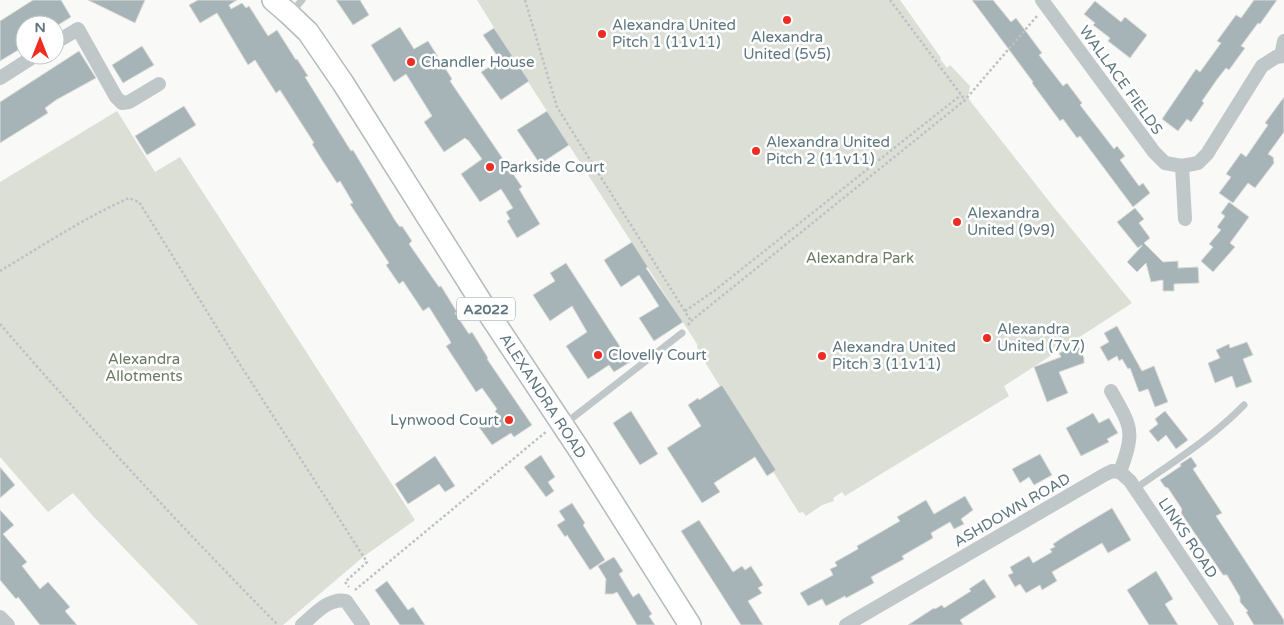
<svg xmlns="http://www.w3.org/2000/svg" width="1284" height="625" viewBox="0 0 1284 625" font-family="'Varela Round',sans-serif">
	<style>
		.green { fill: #dbdfd6 }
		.building { fill: #a6b4b7; stroke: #dbdbd9 }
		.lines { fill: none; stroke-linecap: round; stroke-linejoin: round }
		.primary-casing { stroke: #b3bbbe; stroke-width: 24 }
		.path { stroke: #bcc1c3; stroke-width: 2.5; stroke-dasharray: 2.5 2.5; stroke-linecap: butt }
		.service { stroke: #c0c7c9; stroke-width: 7 }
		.minor { stroke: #c0c7c9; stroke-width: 14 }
		.primary { stroke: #fff; stroke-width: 21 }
		.poi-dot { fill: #ed2d24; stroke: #fff; stroke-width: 2 }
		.labels { text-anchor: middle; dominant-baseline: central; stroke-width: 5; stroke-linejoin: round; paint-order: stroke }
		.shield { fill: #fff; stroke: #8e9fa5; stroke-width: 1 }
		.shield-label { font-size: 14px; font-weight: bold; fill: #5e767e }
		.poi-label { font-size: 15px; fill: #5e767e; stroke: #fff; text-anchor: start }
		.street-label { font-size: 15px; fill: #5e767e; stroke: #fff }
		.park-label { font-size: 15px; fill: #6b7a62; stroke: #fff }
	</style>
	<rect width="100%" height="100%" fill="#f9f9f7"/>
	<g class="green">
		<polygon points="477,0 900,0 941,58 940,59 947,68 950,65 970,86 968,97 971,102 1052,205 1132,303 1004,386 1009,396 845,496 842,492 833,498 834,501 822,505 806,516 803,512 799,513 698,351 697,344 516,63"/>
		<polygon points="117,111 155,172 180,157 415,520 363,557 283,625 198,625 93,516 73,493 48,512 0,457 0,182"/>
	</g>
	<g class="building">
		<polygon points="33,0 61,0 71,17 58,25 25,25 25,46 0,61 0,21"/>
		<polygon points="88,0 145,0 135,23"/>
		<polygon points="198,0 237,0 229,5 231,9 242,3 246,8 249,6 268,36 277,30 296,60 297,59 308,76 305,77 351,151 353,150 396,222 400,227 402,226 412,241 409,244 439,287 441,286 457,312 455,313 469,334 472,332 488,358 487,359 532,425 514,437 511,433 492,445 479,427 497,414 495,411 497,409 482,388 476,392 463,372 446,346 451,343 449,339 429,307 423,311 403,281 399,284 386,265 389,263 350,204 353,203 340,181 337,183 322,160 312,144 314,143 280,90 276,93 255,60 248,65 217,13 200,23 189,5"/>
		<polygon points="336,0 360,0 369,15 353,25"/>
		<polygon points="972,0 993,0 1011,22 1016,18 1042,53 1039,55 1063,86 1067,83 1082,103 1080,105 1114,149 1117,146 1125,156 1120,160 1139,186 1143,183 1150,193 1133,207 1080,136 1077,138 1063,119 1060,121 1032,83 1033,82"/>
		<polygon points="1254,0 1277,0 1260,24 1258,23 1241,46 1245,48 1229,70 1226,68 1218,78 1202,101 1204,103 1191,122 1187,119 1178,131 1162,119 1196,69 1200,72 1221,43 1217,41 1236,15 1241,18"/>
		<polygon points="1095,1 1121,22 1125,17 1147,35 1130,58 1108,41 1110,38 1093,25 1095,23 1084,14"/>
		<polygon points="400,27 414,49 428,41 452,79 450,81 522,187 519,189 540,224 517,238 507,221 510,219 506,212 513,208 501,189 480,202 461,174 482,159 468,140 467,140 465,138 444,152 424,122 432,116 406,74 394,82 371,45"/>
		<polygon points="494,28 529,81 501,100 481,72 500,60 483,35"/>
		<polygon points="142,46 154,65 123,83 112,65"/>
		<polygon points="79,51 96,78 56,100 45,108 48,113 0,143 0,102"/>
		<polygon points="1284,97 1284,132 1268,154 1273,157 1274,163 1255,188 1248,183 1233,203 1219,193 1231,177 1226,174 1241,153 1246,157 1268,125 1265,123"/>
		<polygon points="184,106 196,125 147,155 135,136"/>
		<polygon points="547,111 569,145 540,164 517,130"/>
		<polygon points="1229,202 1249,217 1230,243 1235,247 1213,272 1201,261 1213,247 1209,244 1221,230 1217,227 1225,216 1221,213"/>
		<polygon points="1135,208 1144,219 1139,223 1150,238 1144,243 1163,262 1178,261 1178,268 1198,267 1199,283 1174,284 1174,291 1163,291 1163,280 1151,282 1146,263 1137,272 1127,262 1142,246 1142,245 1138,248 1117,222"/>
		<polygon points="632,242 648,267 646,268 683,322 654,341 639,318 659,306 639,275 621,287 604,260"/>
		<polygon points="566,263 630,362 614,372 609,365 588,379 566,346 587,332 572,306 550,321 533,295 555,281 550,273"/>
		<polygon points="1117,326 1142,371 1154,366 1168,402 1155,407 1148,389 1139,392 1130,368 1128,369 1122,359 1119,361 1117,356 1108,361 1100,347 1109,342 1104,333"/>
		<polygon points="1247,342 1253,355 1243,359 1252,382 1236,388 1232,376 1215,383 1208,363 1220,358 1216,350 1229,344 1230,348"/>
		<polygon points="1078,345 1084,358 1084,363 1059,372 1068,393 1047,402 1034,367 1061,357 1059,353"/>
		<polygon points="722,385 776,470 767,476 755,457 714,483 720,492 702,503 667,448 701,426 688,405 698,398 699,400"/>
		<polygon points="631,411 658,454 640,465 613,423"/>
		<polygon points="1165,411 1188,440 1176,449 1166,435 1158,442 1149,431 1158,424 1155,419"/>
		<polygon points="1093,413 1099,423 1109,418 1118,433 1107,439 1109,442 1081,456 1066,428"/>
		<polygon points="1040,454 1052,475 1034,485 1029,477 1020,483 1012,469"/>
		<polygon points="541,455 555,477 548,482 554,491 546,497 524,467"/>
		<polygon points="435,456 455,486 445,492 439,484 408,504 395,484"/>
		<polygon points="1191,457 1197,466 1193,469 1222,513 1216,516 1284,620 1284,625 1254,625 1246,612 1248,611 1240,602 1240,597 1227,575 1223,575 1181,513 1182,509 1168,488 1165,487 1160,480 1181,466 1180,464"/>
		<polygon points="0,467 15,485 0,498"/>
		<polygon points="965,496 973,510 961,519 964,524 954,529 950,522 931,533 933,538 902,556 904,559 871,577 874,583 846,598 845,596 826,606 822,599 808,606 800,593 833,575 830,569 837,566 835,562 858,549 857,546 900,521 897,517 926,500 934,514"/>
		<polygon points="572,503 585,523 583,525 605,560 590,570 567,535 565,537 557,525 565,520 559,511"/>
		<polygon points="1112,508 1131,540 1108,553 1102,543 1052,572 1057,581 1042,590 1040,585 1026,593 1020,584 1015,587 1008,575 1013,573 1010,567 1029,556 1033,563 1052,552 1050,549 1055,547 1053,544 1065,536"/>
		<polygon points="0,510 14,525 3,534 27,562 22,566 40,589 48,582 70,607 65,611 77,625 40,625 18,597 16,599 0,580"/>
		<polygon points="699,520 733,572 742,566 745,570 751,566 763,585 758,588 762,593 748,601 763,625 741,625 681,531"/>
		<polygon points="614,557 623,571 619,574 633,597 639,593 652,614 649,616 655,625 637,625 617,592 613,594 605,594 606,579 598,566"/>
		<polygon points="1156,571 1173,599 1165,604 1178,625 1149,625 1127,590"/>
		<polygon points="984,579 996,597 960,620 963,625 908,625 934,608 935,609 942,605 944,608 971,591 969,589"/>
		<polygon points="387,581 408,610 413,607 425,625 400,625 375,590"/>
	</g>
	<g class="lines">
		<defs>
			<polyline id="primary" points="273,0 288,13 308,32 343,83 483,305 580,451 690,625"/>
		</defs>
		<use href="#primary" class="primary-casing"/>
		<g class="path">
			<polyline points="525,0 557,107 691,321"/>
			<polyline points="890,0 965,100"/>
			<path d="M0,271C42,246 84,218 129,198L139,202L232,352L367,562L345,582L349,587"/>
			<polyline points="685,311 714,291 961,95"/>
			<path d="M0,324C89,427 182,528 278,625"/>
			<polyline points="688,325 691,321 965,100 1037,16"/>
			<polyline points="355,590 547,431"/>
		</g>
		<g class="service">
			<polyline points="291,13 302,0"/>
			<polyline points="571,419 682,333"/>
			<path d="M1135,489C1173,462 1212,438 1244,405"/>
		</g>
		<g class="minor">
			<polyline points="1042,0 1154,152 1165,163 1182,166 1198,163 1207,154 1262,66 1276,57 1284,56"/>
			<polyline points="55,43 78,29 116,97 122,103 129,102 159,84"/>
			<polyline points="1281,56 1284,41"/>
			<polyline points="0,78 36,55"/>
			<polyline points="1182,166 1185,219"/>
			<path d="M1111,391C1132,428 1135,431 1120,472"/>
			<polyline points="1120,472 1130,481 1227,625"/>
			<polyline points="0,617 8,625"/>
			<path d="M302,625C314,615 329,597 346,601L363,625"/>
			<polyline points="846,625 1104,475 1112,471 1120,472"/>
		</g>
		<use href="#primary" class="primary"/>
	</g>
	<g class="poi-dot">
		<circle cx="787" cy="20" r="5"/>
		<circle cx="602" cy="34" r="5"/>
		<circle cx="411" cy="62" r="5"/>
		<circle cx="756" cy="151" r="5"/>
		<circle cx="490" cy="167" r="5"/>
		<circle cx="957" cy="222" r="5"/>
		<circle cx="987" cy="338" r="5"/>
		<circle cx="598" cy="355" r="5"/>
		<circle cx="822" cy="356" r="5"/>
		<circle cx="509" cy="420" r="5"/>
	</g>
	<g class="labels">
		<rect class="shield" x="457" y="297.5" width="58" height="23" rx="4"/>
		<g class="shield-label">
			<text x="486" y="309">A2022</text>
		</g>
		<g class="poi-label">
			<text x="612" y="25">Alexandra United<tspan x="612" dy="17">Pitch 1 (11v11)</tspan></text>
			<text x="787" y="37" text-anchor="middle">Alexandra<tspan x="787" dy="17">United (5v5)</tspan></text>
			<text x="421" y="62">Chandler House</text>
			<text x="766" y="142">Alexandra United<tspan x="766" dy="17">Pitch 2 (11v11)</tspan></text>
			<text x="500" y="167">Parkside Court</text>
			<text x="967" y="213">Alexandra<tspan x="967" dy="17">United (9v9)</tspan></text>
			<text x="997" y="329">Alexandra<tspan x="997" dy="17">United (7v7)</tspan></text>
			<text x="832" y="347">Alexandra United<tspan x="832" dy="17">Pitch 3 (11v11)</tspan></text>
			<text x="608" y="355">Clovelly Court</text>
			<text x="499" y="420" text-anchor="end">Lynwood Court</text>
		</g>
		<g class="street-label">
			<text transform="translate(1121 80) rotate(54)">WALLACE FIELDS</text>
			<text transform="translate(543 396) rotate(57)">ALEXANDRA ROAD</text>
			<text transform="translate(1012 510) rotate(-30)">ASHDOWN ROAD</text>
			<text transform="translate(1188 538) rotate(56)">LINKS ROAD</text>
		</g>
		<g class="park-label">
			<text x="860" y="258">Alexandra Park</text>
			<text x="144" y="359">Alexandra<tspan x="144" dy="17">Allotments</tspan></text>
		</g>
	</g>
	<g transform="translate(40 40)"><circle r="24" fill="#ffffff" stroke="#bfc8cb"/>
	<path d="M0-4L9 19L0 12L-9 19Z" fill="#ed2d24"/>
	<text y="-8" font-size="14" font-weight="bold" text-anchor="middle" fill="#5e767e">N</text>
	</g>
</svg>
